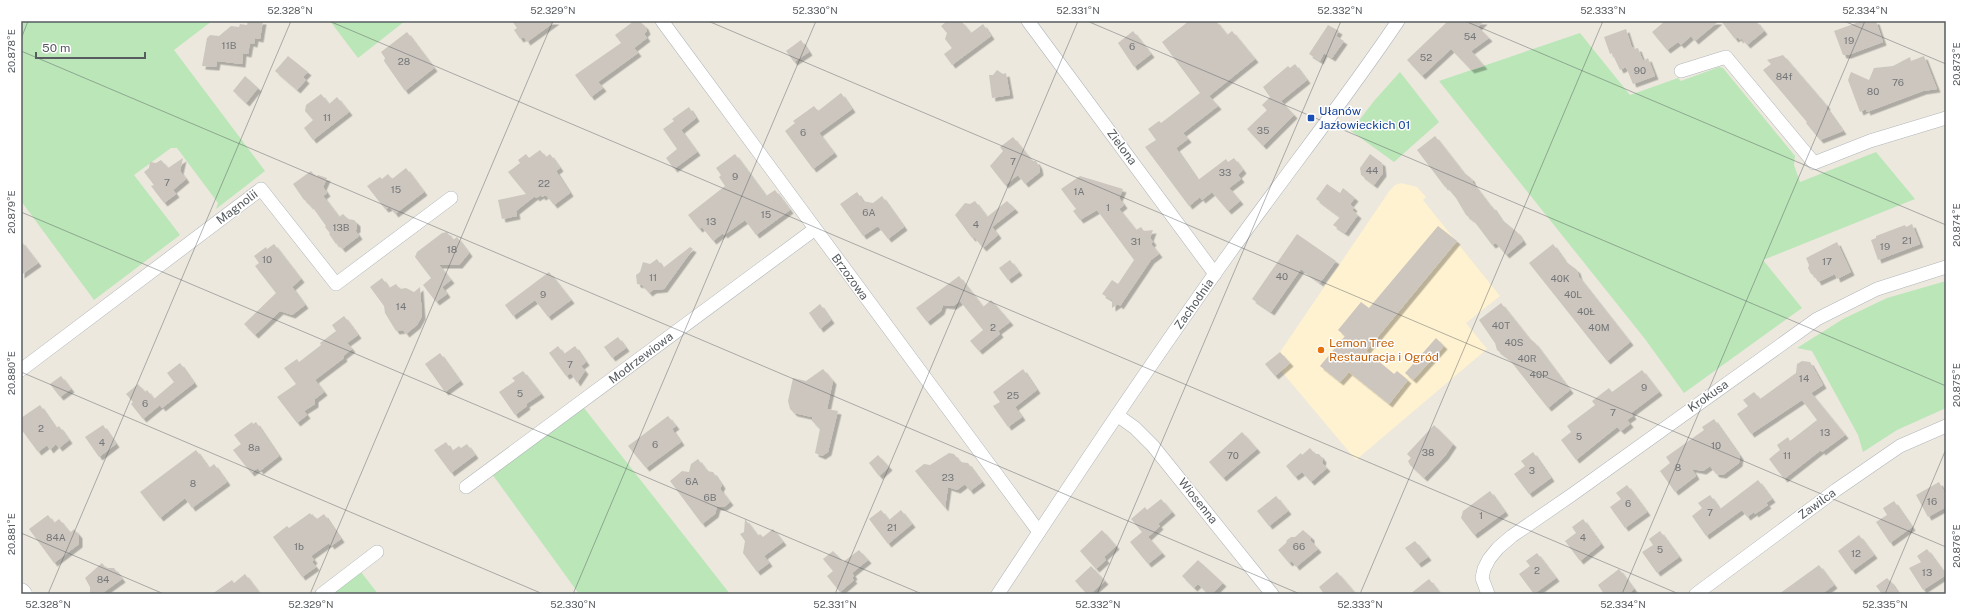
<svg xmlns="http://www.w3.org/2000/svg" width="1967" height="615" viewBox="0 0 1967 615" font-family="'Public Sans',sans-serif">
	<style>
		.commercial { fill: #fff2d0 }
		.green { fill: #bae6b8 }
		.building { fill: #ccc6bf; filter: url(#shadow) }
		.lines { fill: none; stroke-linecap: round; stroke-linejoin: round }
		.street-casing { stroke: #b1b6ba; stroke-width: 14 }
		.secondary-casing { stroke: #b4b9bf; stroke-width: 19 }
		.street { stroke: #fff; stroke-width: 13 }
		.secondary { stroke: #fff; stroke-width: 18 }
		.ticks { fill: none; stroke: #575c60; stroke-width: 1; stroke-opacity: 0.45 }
		.transit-dot { fill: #1a4fb4; stroke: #fff; stroke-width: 1.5 }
		.food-dot { fill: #e8710a; stroke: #fff; stroke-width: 1.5 }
		.labels { text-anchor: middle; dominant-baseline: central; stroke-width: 3; stroke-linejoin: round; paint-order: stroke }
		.number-label { font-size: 10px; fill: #747678 }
		.transit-label { font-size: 12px; fill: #164399; stroke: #fff; text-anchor: start }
		.street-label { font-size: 12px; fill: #575c60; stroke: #fff }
		.food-label { font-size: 12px; fill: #c56008; stroke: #fff; text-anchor: start }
		.neatline { fill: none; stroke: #575c60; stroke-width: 1.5 }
		.ticks-label { font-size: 10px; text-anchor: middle; fill: #575c60 }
	</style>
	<defs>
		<filter id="shadow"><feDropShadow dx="3.5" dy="3.5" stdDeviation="0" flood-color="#0004"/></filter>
	</defs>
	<rect width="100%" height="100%" fill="#ece8de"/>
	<polygon class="commercial" points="1401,183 1417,187 1426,197 1423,200 1500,296 1466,323 1487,349 1356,460 1271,359 1280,352 1390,190 1395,185"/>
	<g class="green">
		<polygon points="21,21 212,21 174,50 265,171 216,209 218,203 177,148 171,148 134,175 180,235 94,300 21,201"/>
		<polygon points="330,21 405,21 358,58"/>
		<polygon points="1580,33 1630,95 1678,78 1681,81 1719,67 1723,68 1795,156 1794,165 1800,182 1876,152 1915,199 1763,260 1802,308 1684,393 1645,339 1439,81"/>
		<polygon points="1400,72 1439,122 1394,162 1351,131 1374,101"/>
		<polygon points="1946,281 1946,408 1897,430 1863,452 1858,435 1812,351 1797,348 1843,319 1887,298"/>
		<polygon points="584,408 730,594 579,594 492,474"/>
		<polygon points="361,572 378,594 332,594"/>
	</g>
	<g class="building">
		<polygon points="248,21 263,21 260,39 255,38 254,44 250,43 248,54 243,53 242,64 217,61 216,67 202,66 207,38 210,35 219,36 231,26 239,27 240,24 247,25"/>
		<polygon points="512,21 556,21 527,42 524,37 520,39 514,30 517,28"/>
		<polygon points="634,21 639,21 645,26 647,31 644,34 647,38 634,48 638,53 598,82 603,88 591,97 575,75 621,43 615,35"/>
		<polygon points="947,21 961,21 971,33 983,24 991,36 952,65 944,54 952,48 945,39 947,33 941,26"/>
		<polygon points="1189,21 1216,21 1227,35 1232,31 1255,59 1209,96 1218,106 1183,133 1188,139 1176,148 1198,180 1226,159 1228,162 1234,158 1243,170 1238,175 1241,179 1229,188 1240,201 1228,211 1212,192 1202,200 1200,197 1189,206 1145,147 1156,140 1148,129 1159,121 1161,123 1200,93 1162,42"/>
		<polygon points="1448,21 1484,21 1478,27 1489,38 1471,51 1484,66 1471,70 1451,49 1422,76 1407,60"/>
		<polygon points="1665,21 1719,21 1695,41 1691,36 1681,45 1678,42 1667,50 1652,32"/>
		<polygon points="1721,21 1756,21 1764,31 1747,45 1741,38 1740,40 1738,37 1735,39"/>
		<polygon points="1862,21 1876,21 1883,42 1848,55 1843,55 1834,31"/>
		<polygon points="1328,25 1339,31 1336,36 1344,41 1332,58 1324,53 1320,61 1309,54"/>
		<polygon points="1626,29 1632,48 1634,47 1634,49 1638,48 1643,61 1648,58 1655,76 1633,84 1626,67 1620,70 1612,53 1610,54 1604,37"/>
		<polygon points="1133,31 1151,54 1134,67 1118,43"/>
		<polygon points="407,32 434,68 405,91 384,61 385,58 381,52"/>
		<polygon points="801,40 809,52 794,62 786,51"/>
		<polygon points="1783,55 1827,106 1826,107 1843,131 1820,140 1806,123 1807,122 1763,70 1771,64 1767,60"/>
		<polygon points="288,56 308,72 303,77 306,80 297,90 275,71"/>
		<polygon points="1924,56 1937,89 1923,91 1867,112 1866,109 1860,112 1848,80 1851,72 1869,80 1874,68 1893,66 1910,57 1911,61"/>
		<polygon points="1295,64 1307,80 1281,101 1294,115 1263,146 1247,129 1267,110 1262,105 1270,97 1263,87 1288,66 1290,68"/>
		<polygon points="997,70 1003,74 1006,73 1010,95 992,98 989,75 993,75"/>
		<polygon points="245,76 258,88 246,103 233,91"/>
		<polygon points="841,93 852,109 819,133 834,153 813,169 785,131 795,123 793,121 814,106 818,111"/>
		<polygon points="321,94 329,104 337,97 349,112 313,140 304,128 313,120 305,111 306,105"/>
		<polygon points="689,107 696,118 681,130 697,152 674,169 666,158 677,149 663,129 674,121 672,119"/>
		<polygon points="1435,136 1463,172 1471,178 1473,183 1491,207 1492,206 1501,219 1517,232 1523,241 1506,255 1496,243 1492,245 1474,221 1466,215 1456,198 1446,186 1445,187 1417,150"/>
		<polygon points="1013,137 1032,161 1036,161 1039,166 1040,172 1025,184 1018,175 1005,185 990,166 1003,151 1000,147"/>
		<polygon points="540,150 546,157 550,154 560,168 556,171 570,193 554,205 546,195 542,197 541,195 536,198 535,196 516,211 517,216 502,219 498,200 526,194 508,172 520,163 518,160 526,154 529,158"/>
		<polygon points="735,154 766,196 775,190 790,210 756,235 745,220 724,235 723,233 713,241 702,227 699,229 688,215 725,186 719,177 721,175 716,168"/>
		<polygon points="1370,154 1382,163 1383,173 1374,185 1361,175 1360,168"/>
		<polygon points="183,158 180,171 186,179 173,190 176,194 164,203 151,186 154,185 144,172 149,168 150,162 156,163 161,160 168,168"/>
		<polygon points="406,168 424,192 395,214 390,207 385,209 367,186 380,177 382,179 388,174 392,179"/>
		<polygon points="311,171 316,177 318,175 327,178 323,187 327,193 323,196 339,217 343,214 348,219 354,220 357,223 357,229 355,230 359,236 342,249 337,243 336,244 329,234 330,233 325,227 326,226 311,205 310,206 305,200 304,200 293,184"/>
		<polygon points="1080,176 1123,189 1119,198 1124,205 1119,209 1136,230 1141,227 1144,231 1153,230 1150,238 1153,242 1151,244 1159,254 1151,260 1120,306 1118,304 1112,308 1112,300 1102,294 1112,280 1118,284 1134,260 1097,210 1080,220 1073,211 1076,209 1061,189"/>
		<polygon points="1327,184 1340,193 1343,188 1355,198 1350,204 1354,208 1352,210 1358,215 1345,233 1333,225 1340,217 1316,199"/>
		<polygon points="857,192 863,201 873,203 882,196 904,227 888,239 878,226 863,236 840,204"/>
		<polygon points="975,201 987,217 1007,201 1015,209 992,227 998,235 983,248 974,237 972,238 955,215 965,203 970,204"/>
		<polygon points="1912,224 1920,244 1878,260 1871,240 1876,238 1876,236 1905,225 1906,227"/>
		<polygon points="1438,226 1457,241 1366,351 1394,374 1397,371 1408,380 1389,404 1349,372 1340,382 1320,366 1345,336 1338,330 1361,302 1369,308"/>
		<polygon points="447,232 453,240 457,237 469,253 459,265 439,265 451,280 442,287 447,294 436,302 423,285 431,278 415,257 417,252 442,233"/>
		<polygon points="1297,234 1336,261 1320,283 1301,269 1271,312 1252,299"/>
		<polygon points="21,241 38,263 21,275"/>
		<polygon points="1837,242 1851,272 1837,279 1835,274 1818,282 1814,275 1811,274 1808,268 1809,265 1806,258"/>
		<polygon points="274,244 301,279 292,287 305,305 292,315 280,311 255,335 244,324 276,293 255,266 259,263 254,256 266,247 267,249"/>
		<polygon points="1553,244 1565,261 1577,270 1579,277 1630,342 1607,361 1529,263"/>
		<polygon points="690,247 693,249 664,289 653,290 649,293 642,285 637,284 636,275 640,272 643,262 650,264 657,259 663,268"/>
		<polygon points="1010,260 1019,272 1008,280 999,268"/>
		<polygon points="549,272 571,300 548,317 535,300 513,316 505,305"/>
		<polygon points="959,276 983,307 991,300 1010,322 998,331 1000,334 979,351 970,341 983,330 960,301 953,306 943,305 941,311 927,322 916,308"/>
		<polygon points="382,278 389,288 396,284 400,289 406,288 414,292 420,287 422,316 417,325 406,334 403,330 396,331 385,313 384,306 370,287"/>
		<polygon points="1501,303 1528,337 1535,343 1570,390 1548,408 1509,359 1497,350 1495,343 1479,320"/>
		<polygon points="820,304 831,320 820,329 809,313"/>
		<polygon points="344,316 358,335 347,343 352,349 343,356 344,358 315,380 324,392 315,399 315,404 304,411 307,415 297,423 277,397 296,384 284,368 297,359 299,362 321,345 320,343 336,331 332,325"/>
		<polygon points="618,337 626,348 612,358 604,347"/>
		<polygon points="1436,338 1444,346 1413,380 1405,373"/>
		<polygon points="558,346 564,354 575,346 586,362 581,366 585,371 577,383 571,373 566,376 549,353"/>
		<polygon points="1280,352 1290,363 1275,376 1265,364"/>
		<polygon points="440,353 460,381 445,392 425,364"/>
		<polygon points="1802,361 1810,362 1823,385 1811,393 1845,435 1822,452 1821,450 1784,479 1769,459 1780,450 1777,445 1788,437 1790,441 1817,420 1802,400 1751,434 1737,414 1748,406 1743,400 1754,392 1760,399 1796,373 1797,364"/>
		<polygon points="180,363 194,383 162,408 160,405 143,419 131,404 133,402 126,394 138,384 145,392 147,390 154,399 174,382 167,373"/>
		<polygon points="823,369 833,381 827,409 838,411 828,452 822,456 815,453 820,429 812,421 812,417 794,413 790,409 788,401 793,378 806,381"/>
		<polygon points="1023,369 1037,390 1015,407 1022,417 1008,427 993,406 1000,402 993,392"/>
		<polygon points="1642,370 1659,392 1631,413 1633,416 1627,420 1630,424 1621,431 1617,427 1576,460 1561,440 1571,432 1567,426 1595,405 1592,401 1609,388 1612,392"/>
		<polygon points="523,371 541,394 526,404 527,406 515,415 499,392 515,381 512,378"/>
		<polygon points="61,376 71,389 60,397 50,384"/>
		<polygon points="40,405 56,428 59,426 69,440 59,448 56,444 50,450 47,445 38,452 21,429 21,418"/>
		<polygon points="668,416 676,426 672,429 681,442 646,468 628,446"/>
		<polygon points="1714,419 1740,456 1739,463 1723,475 1716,474 1710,466 1703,471 1692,469 1696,476 1675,492 1660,471 1670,463 1666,457 1704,430 1702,427"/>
		<polygon points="252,422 253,424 256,422 279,456 260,471 258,468 251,473 233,450 241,444 234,435"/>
		<polygon points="103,425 116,444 99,457 85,437"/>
		<polygon points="1434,425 1453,444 1445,456 1424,478 1410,465 1408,461 1411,458 1407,454"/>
		<polygon points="1242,432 1257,449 1223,478 1209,462"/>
		<polygon points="446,442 452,451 459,446 461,448 467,444 475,455 451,473 434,450"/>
		<polygon points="1310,448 1315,454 1319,454 1323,459 1322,463 1327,468 1311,482 1302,472 1295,477 1286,466 1301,453 1302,455"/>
		<polygon points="196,450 209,468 214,464 227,482 192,508 185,498 160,518 140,492"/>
		<polygon points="1533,452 1551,478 1529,494 1514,474 1525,466 1521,461"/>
		<polygon points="949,453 954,454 960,462 968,463 982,482 970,491 965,484 957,490 948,487 945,508 915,471 924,464 930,465"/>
		<polygon points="878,455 889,467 879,476 869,463"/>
		<polygon points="698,459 707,471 713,472 722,485 720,489 730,502 724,507 717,507 715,514 702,524 670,481 682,471 689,472 691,464"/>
		<polygon points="1758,480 1772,499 1766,503 1768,505 1755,514 1754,512 1747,517 1742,510 1706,536 1692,516 1702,508 1698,503 1710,495 1720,509"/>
		<polygon points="1939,482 1946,495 1946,507 1928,517 1916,495"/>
		<polygon points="1627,485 1647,512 1625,528 1610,507 1621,499 1616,493"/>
		<polygon points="1490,491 1505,512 1474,535 1461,518 1463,511"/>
		<polygon points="1276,496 1288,511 1269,526 1257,511"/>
		<polygon points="1161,499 1172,512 1158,524 1160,526 1148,537 1162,553 1148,564 1130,542 1142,532 1131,519 1145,507 1147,510"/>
		<polygon points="1894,501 1912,527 1890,543 1876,522 1887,515 1883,508"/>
		<polygon points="881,510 889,520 901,510 912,524 888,544 869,519"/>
		<polygon points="310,513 311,515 312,514 317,519 324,514 341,539 331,546 329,543 311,556 314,560 312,562 316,567 302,577 273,537 287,526 289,528"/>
		<polygon points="48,515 54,523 59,519 67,529 71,532 74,529 79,535 79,544 54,563 29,529"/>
		<polygon points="745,519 758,536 760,534 763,537 773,529 783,542 764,556 769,563 757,572 743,553 745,541 740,534 744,532"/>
		<polygon points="1583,519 1601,544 1580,561 1565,541 1576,533 1572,527"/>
		<polygon points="1102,530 1116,546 1104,557 1106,560 1096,569 1080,551"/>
		<polygon points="1303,530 1311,537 1311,541 1318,549 1296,567 1292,561 1289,563 1278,550 1286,543 1287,540 1291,537 1295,537"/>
		<polygon points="1660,531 1679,557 1657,573 1642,552 1653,545 1649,539"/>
		<polygon points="1859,535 1874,555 1852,571 1838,551"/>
		<polygon points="1415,541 1428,557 1418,564 1405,548"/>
		<polygon points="1927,549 1946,575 1923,590 1909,568 1921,562 1917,556"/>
		<polygon points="859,550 868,560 852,573 854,576 852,578 854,580 840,592 827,576 833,571 823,559 833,551 843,562"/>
		<polygon points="1537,553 1556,578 1534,594 1519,574 1530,566 1526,561"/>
		<polygon points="1198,560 1223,583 1212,594 1208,594 1198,584 1194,588 1182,576"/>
		<polygon points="102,563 106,568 114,568 122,579 101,594 90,594 90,587 85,578"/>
		<polygon points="1819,565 1834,585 1822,594 1779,594"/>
		<polygon points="1091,566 1105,581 1090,594 1087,594 1075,581"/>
		<polygon points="1619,569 1634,589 1628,594 1604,594 1598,585"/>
		<polygon points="1337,572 1356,594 1324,594 1319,587"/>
		<polygon points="245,574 260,594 212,594 232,580 234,583"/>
		<polygon points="1887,578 1891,582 1899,594 1882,594 1876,586"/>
		<polygon points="1429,579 1441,594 1410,594"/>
	</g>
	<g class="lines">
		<defs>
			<g id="street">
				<polyline points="662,21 1039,532"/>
				<polyline points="1028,21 1215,274"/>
				<polyline points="1681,71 1726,57 1814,163 1870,141 1946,118"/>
				<polyline points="21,370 261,189 336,284 451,198"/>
				<polyline points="1117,415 1135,428 1153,446 1272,594"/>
				<polyline points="466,487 815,229"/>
				<polyline points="322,594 377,552"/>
				<path d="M998,594C1074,479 1150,364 1231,251C1286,174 1345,100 1398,21"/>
				<polyline points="1488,594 1482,578 1484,569 1489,559 1498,548 1512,536 1573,494 1817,319 1877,289 1946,267"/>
				<polyline points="1696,594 1836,490 1900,446 1946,426"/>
			</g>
			<polyline id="secondary" points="21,592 23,594"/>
		</defs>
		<use href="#street" class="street-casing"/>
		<use href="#secondary" class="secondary-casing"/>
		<use href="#street" class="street"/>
		<use href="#secondary" class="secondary"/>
	</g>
	<path class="ticks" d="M329,21L1679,594M708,21L1946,547M1087,21L1946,386M1465,21L1946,225M1844,21L1946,64M21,39L28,21M21,51L1300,594M21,212L922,594M21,372L543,594M21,533L164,594M48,594L291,21M310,594L553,21M573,594L816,21M835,594L1078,21M1097,594L1341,21M1360,594L1603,21M1622,594L1865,21M1885,594L1946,449"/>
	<rect class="transit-dot" x="1307" y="114" width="8" height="8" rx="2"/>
	<circle class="food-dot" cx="1321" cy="350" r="4"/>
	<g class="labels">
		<g class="number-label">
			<text x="1470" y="36">54</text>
			<text x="1849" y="40">19</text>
			<text x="229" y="45">11B</text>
			<text x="1132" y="46">6</text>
			<text x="1426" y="57">52</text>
			<text x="404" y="61">28</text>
			<text x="1640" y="70">90</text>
			<text x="1784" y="76">84f</text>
			<text x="1898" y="82">76</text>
			<text x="1873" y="91">80</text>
			<text x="327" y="117">11</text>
			<text x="1263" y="130">35</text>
			<text x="803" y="132">6</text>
			<text x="1013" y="161">7</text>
			<text x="1372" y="170">44</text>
			<text x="1225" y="172">33</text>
			<text x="735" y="176">9</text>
			<text x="167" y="182">7</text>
			<text x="544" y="183">22</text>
			<text x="396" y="189">15</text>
			<text x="1079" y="191">1A</text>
			<text x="1108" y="207">1</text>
			<text x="869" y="212">6A</text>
			<text x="766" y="214">15</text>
			<text x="711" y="221">13</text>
			<text x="976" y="224">4</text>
			<text x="341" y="227">13B</text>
			<text x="1907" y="240">21</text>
			<text x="1136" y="241">31</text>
			<text x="1885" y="246">19</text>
			<text x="452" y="249">18</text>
			<text x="267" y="259">10</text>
			<text x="1827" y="261">17</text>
			<text x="1282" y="276">40</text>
			<text x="653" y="277">11</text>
			<text x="1560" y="278">40K</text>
			<text x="543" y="294">9</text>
			<text x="1573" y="294">40L</text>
			<text x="401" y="306">14</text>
			<text x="1586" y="311">40Ł</text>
			<text x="1501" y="325">40T</text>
			<text x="993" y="327">2</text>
			<text x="1599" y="327">40M</text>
			<text x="1514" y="342">40S</text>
			<text x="1527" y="358">40R</text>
			<text x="570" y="364">7</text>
			<text x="1539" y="374">40P</text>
			<text x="1804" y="378">14</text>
			<text x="1644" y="387">9</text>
			<text x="520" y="393">5</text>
			<text x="1013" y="395">25</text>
			<text x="145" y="403">6</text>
			<text x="1613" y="412">7</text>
			<text x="41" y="428">2</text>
			<text x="1825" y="432">13</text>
			<text x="1579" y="436">5</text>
			<text x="102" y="442">4</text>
			<text x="655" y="444">6</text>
			<text x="1716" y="445">10</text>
			<text x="254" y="447">8a</text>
			<text x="1428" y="452">38</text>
			<text x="1233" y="455">70</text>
			<text x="1787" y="455">11</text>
			<text x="1678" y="467">8</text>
			<text x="1532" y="470">3</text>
			<text x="948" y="477">23</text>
			<text x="692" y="481">6A</text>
			<text x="193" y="483">8</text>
			<text x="710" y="497">6B</text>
			<text x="1932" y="501">16</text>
			<text x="1628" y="503">6</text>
			<text x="1710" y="512">7</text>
			<text x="1481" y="515">1</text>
			<text x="892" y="527">21</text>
			<text x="56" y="537">84A</text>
			<text x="1583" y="537">4</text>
			<text x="299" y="546">1b</text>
			<text x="1299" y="546">66</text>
			<text x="1660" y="549">5</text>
			<text x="1856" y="553">12</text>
			<text x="1537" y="570">2</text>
			<text x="1927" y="572">13</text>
			<text x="103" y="579">84</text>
		</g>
		<g class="transit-label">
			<text x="1319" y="111">Ułanów<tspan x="1319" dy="14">Jazłowieckich 01</tspan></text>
		</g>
		<g class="street-label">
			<text transform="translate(1122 147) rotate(53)">Zielona</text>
			<text transform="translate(237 207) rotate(-37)">Magnolii</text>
			<text transform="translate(850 277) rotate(54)">Brzozowa</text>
			<text transform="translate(1194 304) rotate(-55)">Zachodnia</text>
			<text transform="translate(641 358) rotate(-37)">Modrzewiowa</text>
			<text transform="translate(1708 396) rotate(-35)">Krokusa</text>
			<text transform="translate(1198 501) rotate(51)">Wiosenna</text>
			<text transform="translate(1817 504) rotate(-36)">Zawilca</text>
		</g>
		<g class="food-label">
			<text x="1329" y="343">Lemon Tree<tspan x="1329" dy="14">Restauracja i Ogród</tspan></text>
		</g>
	</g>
	<rect width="1967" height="615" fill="none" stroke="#ffffff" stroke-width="44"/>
	<path d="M36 52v6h109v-6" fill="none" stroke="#575c60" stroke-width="2"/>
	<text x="42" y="52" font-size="12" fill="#575c60" stroke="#ffffff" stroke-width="3" paint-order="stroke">50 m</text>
	<rect x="22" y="22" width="1923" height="571" class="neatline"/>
	<g class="ticks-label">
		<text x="290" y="14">52.328°N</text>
		<text x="553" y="14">52.329°N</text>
		<text x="815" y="14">52.330°N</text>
		<text x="1078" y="14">52.331°N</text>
		<text x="1340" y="14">52.332°N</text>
		<text x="1603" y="14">52.333°N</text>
		<text x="1865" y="14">52.334°N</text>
		<text transform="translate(11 51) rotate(-90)" y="4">20.878°E</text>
		<text transform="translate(1956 64) rotate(-90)" y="4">20.873°E</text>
		<text transform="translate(11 212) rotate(-90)" y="4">20.879°E</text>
		<text transform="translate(1956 225) rotate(-90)" y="4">20.874°E</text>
		<text transform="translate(11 373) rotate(-90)" y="4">20.880°E</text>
		<text transform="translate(1956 385) rotate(-90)" y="4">20.875°E</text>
		<text transform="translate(11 534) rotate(-90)" y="4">20.881°E</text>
		<text transform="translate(1956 546) rotate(-90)" y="4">20.876°E</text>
		<text x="48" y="608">52.328°N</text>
		<text x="311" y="608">52.329°N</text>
		<text x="573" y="608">52.330°N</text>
		<text x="835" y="608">52.331°N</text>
		<text x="1098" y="608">52.332°N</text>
		<text x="1360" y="608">52.333°N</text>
		<text x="1623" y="608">52.334°N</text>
		<text x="1885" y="608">52.335°N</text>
	</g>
</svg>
